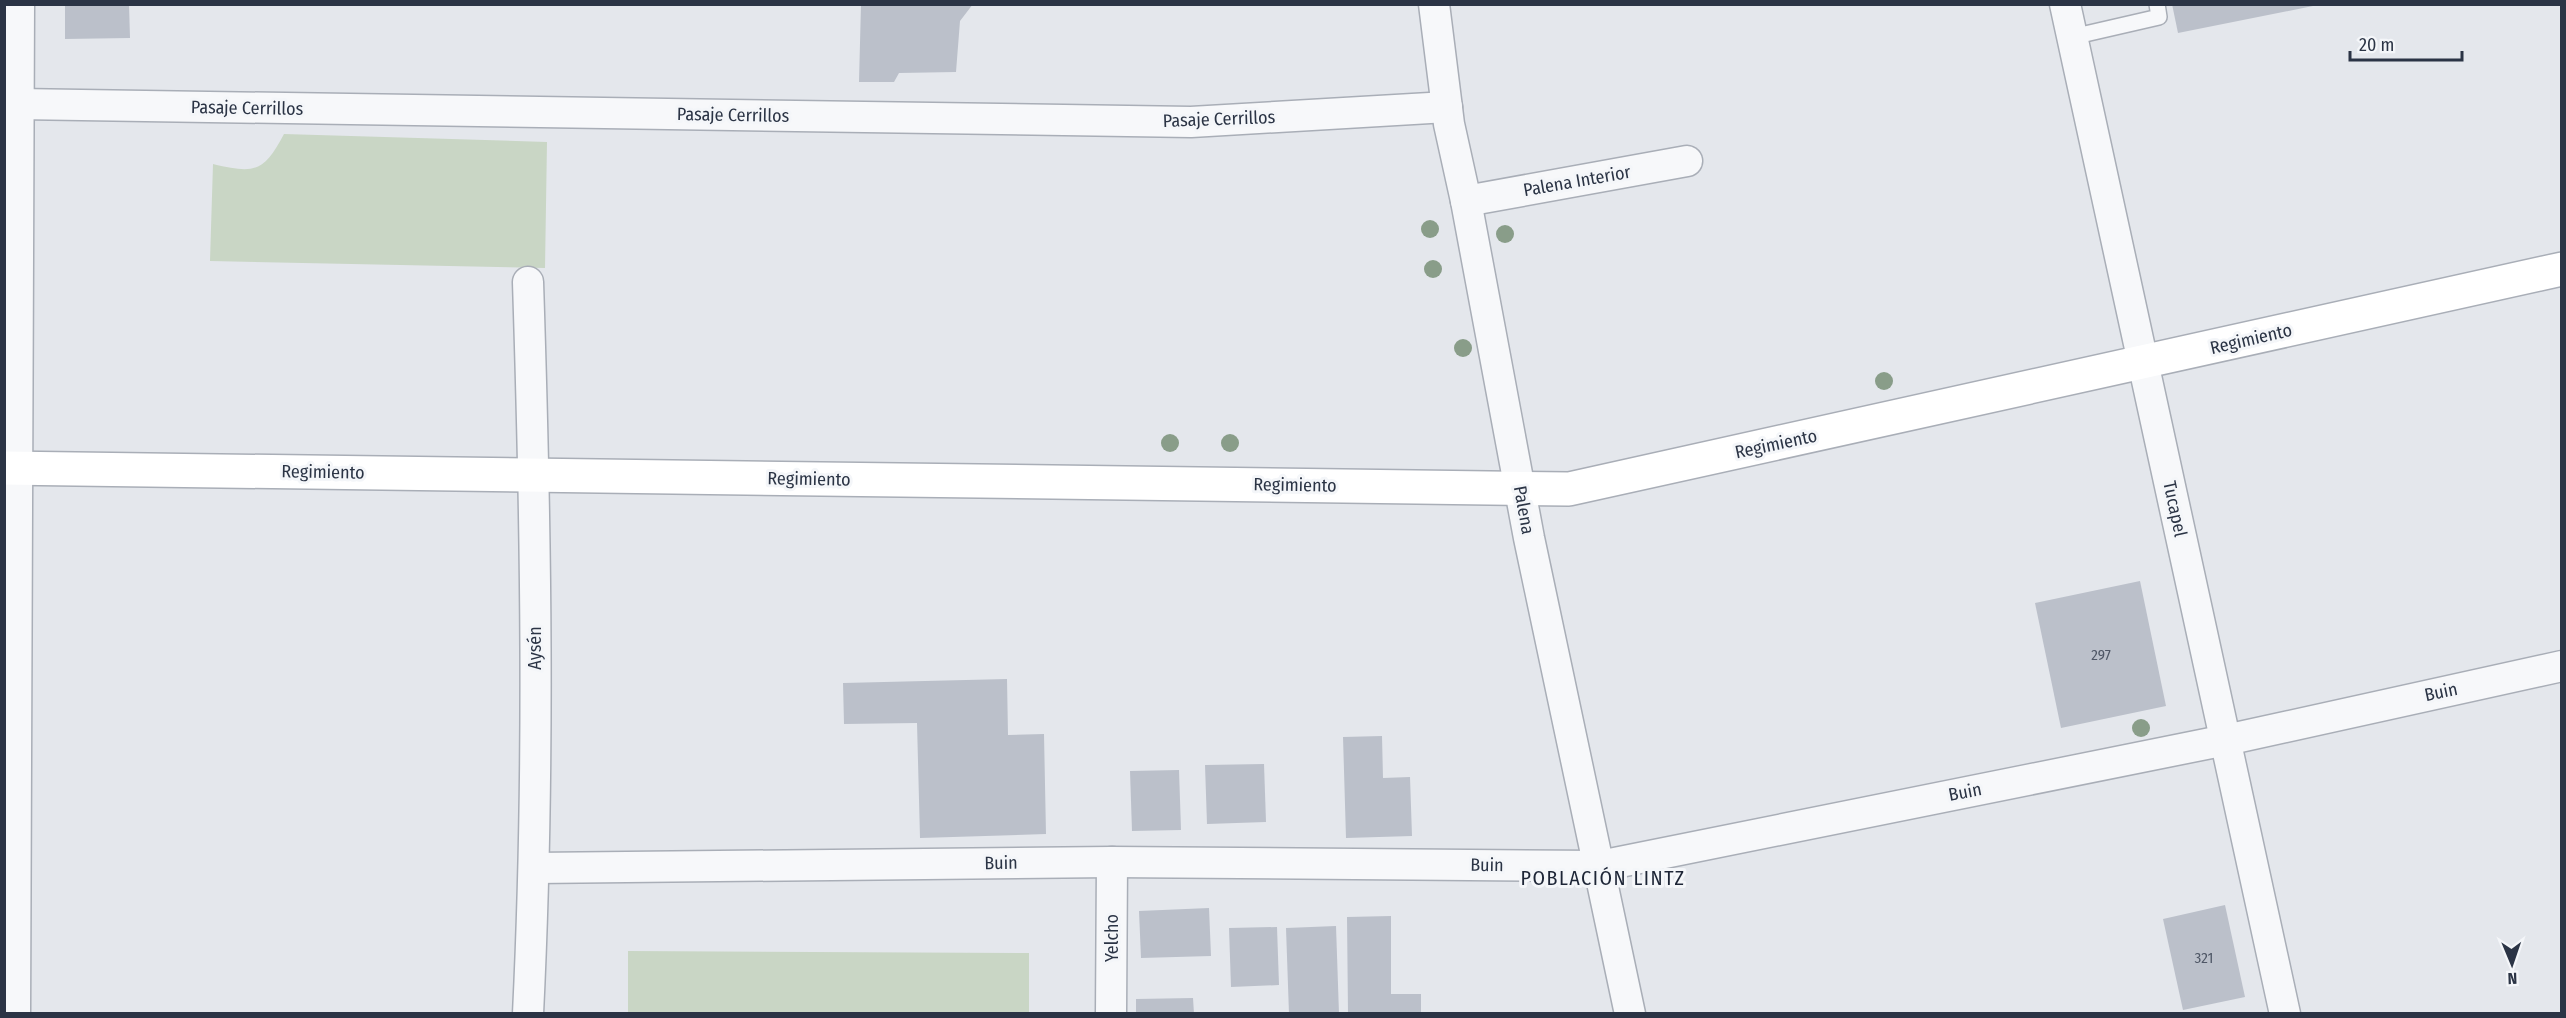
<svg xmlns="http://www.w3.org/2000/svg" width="2566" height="1018" viewBox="0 0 2566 1018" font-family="'Fira Sans Condensed',sans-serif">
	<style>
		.green { fill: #c9d6c5 }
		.building { fill: #bbc0ca }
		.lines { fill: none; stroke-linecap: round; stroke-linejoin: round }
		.lane-casing { stroke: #a9aeb7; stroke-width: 18 }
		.street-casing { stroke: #a9aeb7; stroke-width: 33 }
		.secondary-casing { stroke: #a9aeb7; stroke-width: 36 }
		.lane { stroke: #f7f8fa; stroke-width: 15 }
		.street { stroke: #f7f8fa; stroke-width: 30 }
		.secondary { stroke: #fff; stroke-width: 33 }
		.tree { fill: #899d89 }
		.labels { text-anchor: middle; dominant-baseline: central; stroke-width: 6; stroke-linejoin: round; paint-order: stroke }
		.number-label { font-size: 15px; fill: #4f5766 }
		.street-label { font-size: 18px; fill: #2b3445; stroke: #f4f6f9 }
		.neighbourhood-label { font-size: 20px; letter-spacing: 1.5px; fill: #1d2536; stroke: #f4f6f9 }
	</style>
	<rect width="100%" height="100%" fill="#e4e7ec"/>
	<g class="green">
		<path d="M284,134L547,142L545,268L210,261L213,164C255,174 264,172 284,134Z"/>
		<polygon points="628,951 1029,953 1029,1013 628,1013"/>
	</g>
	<g class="building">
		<polygon points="65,4 129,4 130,38 65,39"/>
		<polygon points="861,4 973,4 960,21 956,72 899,73 894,82 859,82"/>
		<polygon points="2172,4 2313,4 2313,6 2178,33"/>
		<polygon points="2140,581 2166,706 2061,728 2035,603"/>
		<polygon points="1007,679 1008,735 1044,734 1046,834 920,838 917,723 844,724 843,683"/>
		<polygon points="1382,736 1383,778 1410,777 1412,836 1346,838 1343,737"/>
		<polygon points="1264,764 1266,822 1207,824 1205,765"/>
		<polygon points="1179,770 1181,830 1132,831 1130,771"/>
		<polygon points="2225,905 2245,997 2183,1010 2163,919"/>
		<polygon points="1209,908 1211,956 1141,958 1139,911"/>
		<polygon points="1391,916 1391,994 1421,994 1421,1014 1348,1014 1347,917"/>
		<polygon points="1336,926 1339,1014 1289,1014 1286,928"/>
		<polygon points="1277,927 1279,985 1231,987 1229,928"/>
		<polygon points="1193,998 1194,1014 1136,1014 1136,999"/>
	</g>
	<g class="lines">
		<defs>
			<polyline id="lane" points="2072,37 2159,17 2157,4"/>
			<g id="street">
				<polyline points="1434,4 1449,124 1466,201 1529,538 1630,1014"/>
				<polyline points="2065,4 2285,1014"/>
				<polyline points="18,104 1191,122 1447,107"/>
				<polyline points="1466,201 1687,161"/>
				<path d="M528,282C536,526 540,770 528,1014"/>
				<polyline points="535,868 1112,862 1600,866 2226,740 2562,666"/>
				<polyline points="15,1014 19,4"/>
				<polyline points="1111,1014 1112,862"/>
			</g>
			<polyline id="secondary" points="4,468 1569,489 2562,269"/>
		</defs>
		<use href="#lane" class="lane-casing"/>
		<use href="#street" class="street-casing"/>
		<use href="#secondary" class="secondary-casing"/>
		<use href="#lane" class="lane"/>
		<use href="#street" class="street"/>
		<use href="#secondary" class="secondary"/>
	</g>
	<g class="tree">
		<circle cx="1430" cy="229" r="9"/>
		<circle cx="1505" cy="234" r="9"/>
		<circle cx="1433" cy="269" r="9"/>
		<circle cx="1463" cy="348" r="9"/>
		<circle cx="1884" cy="381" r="9"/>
		<circle cx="1170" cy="443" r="9"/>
		<circle cx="1230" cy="443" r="9"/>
		<circle cx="2141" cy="728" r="9"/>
	</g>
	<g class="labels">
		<g class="number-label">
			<text x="2101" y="655">297</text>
			<text x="2204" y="958">321</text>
		</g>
		<g class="street-label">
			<text transform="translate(247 108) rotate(1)">Pasaje Cerrillos</text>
			<text transform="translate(733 115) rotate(1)">Pasaje Cerrillos</text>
			<text transform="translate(1219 119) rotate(-2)">Pasaje Cerrillos</text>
			<text transform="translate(1577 181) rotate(-10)">Palena Interior</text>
			<text transform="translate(2251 339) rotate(-13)">Regimiento</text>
			<text transform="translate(1776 444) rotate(-12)">Regimiento</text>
			<text transform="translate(323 472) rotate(1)">Regimiento</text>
			<text transform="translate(809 479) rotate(1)">Regimiento</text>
			<text transform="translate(1295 485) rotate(1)">Regimiento</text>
			<text transform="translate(2175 509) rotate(78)">Tucapel</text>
			<text transform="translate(1524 510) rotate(80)">Palena</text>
			<text transform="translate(535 648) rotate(-90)">Aysén</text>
			<text transform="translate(2441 692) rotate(-12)">Buin</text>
			<text transform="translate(1965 792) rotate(-11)">Buin</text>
			<text transform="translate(1001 863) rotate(-1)">Buin</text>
			<text transform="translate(1487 865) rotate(1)">Buin</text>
			<text transform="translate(1112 938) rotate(-90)">Yelcho</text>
		</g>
		<g class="neighbourhood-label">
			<text x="1603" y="878">POBLACIÓN LINTZ</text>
		</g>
	</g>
	<rect width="2566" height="1018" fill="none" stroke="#2b3445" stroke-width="12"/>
	<g transform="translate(2512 964) rotate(178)" stroke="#f4f6f9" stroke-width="4.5" paint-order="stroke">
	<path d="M0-4.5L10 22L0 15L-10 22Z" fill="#2b3445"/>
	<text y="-9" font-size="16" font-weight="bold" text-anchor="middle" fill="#2b3445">N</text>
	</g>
	<path d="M2350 51v9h112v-9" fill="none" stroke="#2b3445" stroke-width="3"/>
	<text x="2359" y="51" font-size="18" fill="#2b3445" stroke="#f4f6f9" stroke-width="4.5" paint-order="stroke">20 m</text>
</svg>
